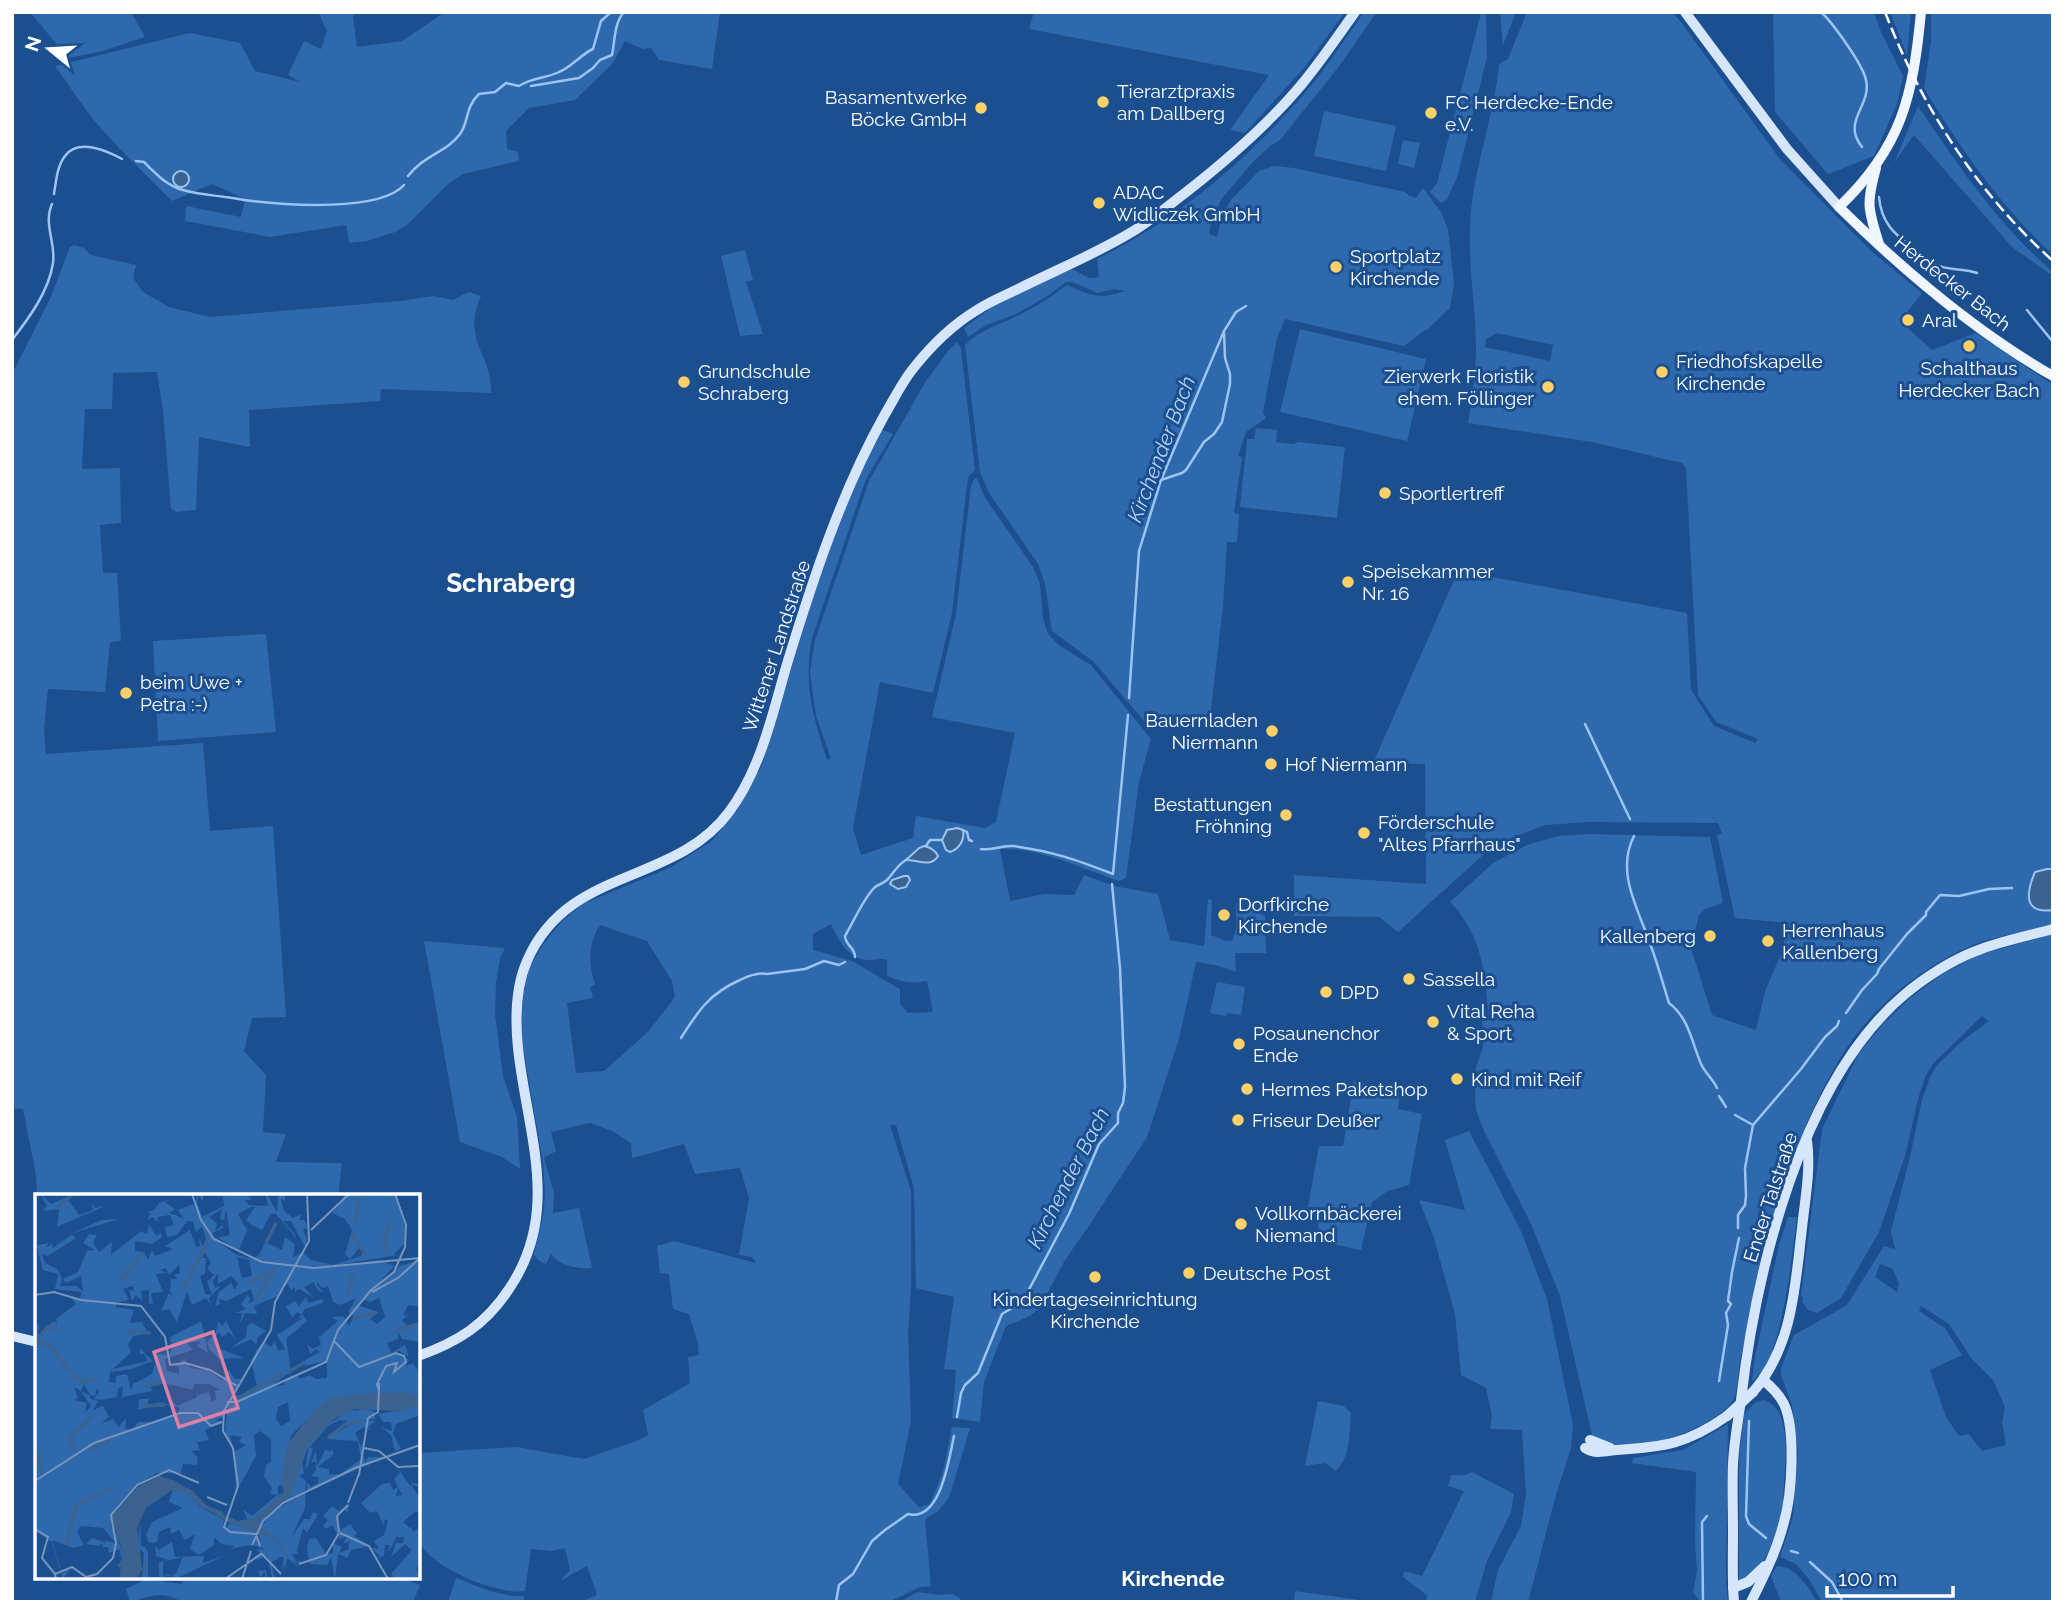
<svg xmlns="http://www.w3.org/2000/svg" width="2065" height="1614" viewBox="0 0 2065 1614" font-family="Raleway,sans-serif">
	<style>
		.green { fill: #2e69ad; fill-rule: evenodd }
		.water { fill: #3c6290; stroke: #9cc4f0; stroke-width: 2 }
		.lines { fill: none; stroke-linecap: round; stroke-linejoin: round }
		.stream { stroke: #9cc4f0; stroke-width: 2.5 }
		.secondary { stroke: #d6e6fa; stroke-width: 10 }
		.primary { stroke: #f0f6ff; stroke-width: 10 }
		.rail { stroke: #fff; stroke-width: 2.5; stroke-dasharray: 12 5; stroke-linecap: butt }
		.secondary-bridge { stroke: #d6e6fa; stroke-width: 10 }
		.poi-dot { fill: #ffd166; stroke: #1b4f8f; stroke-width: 2.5 }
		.labels { text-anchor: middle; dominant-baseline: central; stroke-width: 6; stroke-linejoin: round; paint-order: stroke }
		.poi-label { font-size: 19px; fill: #fff; stroke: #1b4f8f; text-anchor: start }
		.street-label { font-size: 19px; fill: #fff; stroke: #1b4f8f }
		.water-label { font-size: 21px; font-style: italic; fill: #b5d3f5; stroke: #1b4f8f }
		.neighbourhood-label { font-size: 21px; font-weight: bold; fill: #fff; stroke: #1b4f8f }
		.district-label { font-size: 26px; font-weight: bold; fill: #fff; stroke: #1b4f8f }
		.inset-river { fill: none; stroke: #3c6290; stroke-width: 3.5 }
		.inset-road { fill: none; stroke: #7695bc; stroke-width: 2 }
		.view { fill: #dd80a5; fill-opacity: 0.15; stroke: #dd80a5; stroke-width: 3.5 }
		.inset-edge { fill: none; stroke: #fff; stroke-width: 3.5 }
	</style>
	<rect width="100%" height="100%" fill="#1b4f8f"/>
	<g class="green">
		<polygon points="30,12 131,12 145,37 99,52 68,58"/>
		<polygon points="318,12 356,12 353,17 357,47 402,41 445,12 720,12 712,69 659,60 651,48 643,49 625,41 613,63 575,100 529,108 506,131 507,149 518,152 519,161 463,174 449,183 407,225 395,232 367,241 349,243 346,225 270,237 185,221 186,206 241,217 245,199 212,184 172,201 119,148 91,117 55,66 190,33 240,43 255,71 300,82 288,75 304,41 321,49 327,31"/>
		<polygon points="1034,12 1345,12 1304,68 1245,133 1230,130 1269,75 1029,29"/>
		<path d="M1364,12H1377L1337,69L1280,140L1270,146L1252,163L1223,197L1212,218L1209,234L1217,237L1222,216L1230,201L1259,171L1274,166L1294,168L1405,192L1410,196L1416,198L1423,188L1441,212L1448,229L1454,283L1450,308L1427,330H1425L1404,346L1285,319L1277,338L1263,412L1266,418L1246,432L1238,456L1242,457L1234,513L1239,514L1237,542H1227L1223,606L1209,727L1155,725L1149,727L1094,662L1052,631L1045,584L1038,564L989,493L980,472L965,345C981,329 1000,325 1019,315C1036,307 1052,296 1067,285C1090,295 1099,300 1125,291L1114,289L1098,293L1072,282H1066L1049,295L1016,314L986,325L968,337L964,328L995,305L1072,269L1089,278L1099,277L1097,259C1182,218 1263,147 1321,73C1336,53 1350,32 1364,12Z"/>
		<polygon points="1500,12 1516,12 1503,45"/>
		<path d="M1527,12H1672L1681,22L1779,158L1872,252L1922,293L1900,321L1932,350L1976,333L2053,385V869H2047L2041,911L2053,910V925C2029,931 1992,937 1970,946C1923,967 1877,1003 1848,1046C1802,1116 1776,1202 1757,1283C1752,1309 1745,1335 1740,1361C1738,1373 1738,1393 1732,1402C1712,1429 1631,1458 1600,1442C1597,1440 1595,1437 1592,1435L1560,1296L1531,1224L1484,1131L1476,1110L1474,1073L1483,1047L1482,1021L1489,1020C1485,975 1483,936 1450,902L1493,863L1527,845L1558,836L1587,834L1710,837L1723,903L1705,909L1699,915L1691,948L1712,1015L1756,1030L1765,991L1781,954L1789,923L1735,918L1717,835L1722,833L1718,823L1589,822L1545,825L1509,839L1484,854L1398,932L1379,917L1294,916V875L1426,884L1425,764L1373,763L1454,580L1460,571L1687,613L1691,690L1714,726L1755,743L1758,739L1716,722L1698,695L1686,468L1682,463L1592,442L1468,423C1472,398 1476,373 1476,348C1476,308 1468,268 1470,229C1471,173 1494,120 1499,64L1508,59ZM1497,333L1553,345L1550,361L1485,347L1486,339Z"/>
		<polygon points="1773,12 1874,12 1881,32 1903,76 1897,104 1874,156 1828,174 1775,112"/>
		<polygon points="1890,12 1911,12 1907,55"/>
		<path d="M1931,12H2053V255C1999,204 1962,151 1924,88L1931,41Z"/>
		<polygon points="1481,13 1486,15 1487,57 1477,98 1457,178 1447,199 1441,203 1430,192 1437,183"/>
		<path d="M1918,106C1958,165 1998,225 2053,272V276L2012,247L1914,135L1894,163Z"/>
		<polygon points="1324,111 1396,126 1386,171 1314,156"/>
		<polygon points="1403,140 1420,143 1414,168 1398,164"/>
		<path d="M74,245L84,248L91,255L136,265L133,278L143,292L169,307L210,317L400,301L433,296L453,300L469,292L481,296C461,340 493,356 491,393L381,389L380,401L249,410L250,447L199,437L196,510L176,512L171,508L163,411L157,372L113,373L112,409H85L82,469L120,468L121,523L100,525L103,573H117L121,641L110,642L105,692L48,689L44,729L46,754L203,743L210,831L273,826L286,1017L252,1018L244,1051L266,1075L263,1132L286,1134L276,1162L342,1163L338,1196H37L36,1175L23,1109H12V374L50,299L70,247Z"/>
		<polygon points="745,250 753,280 746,282 763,334 740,336 721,256"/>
		<polygon points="1300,329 1426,359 1407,441 1280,412"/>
		<path d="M957,342L961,349L975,470L969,476L967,485L952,613L933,693L880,682L853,828L861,855L913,838L916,816L985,828L996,822L1015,733L932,717L956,614L971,486L974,479L977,478L984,496L1033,567L1040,584L1043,618L1048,634L1060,646L1091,665L1151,739L1139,782L1126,878L1119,881C1079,868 1043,848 1000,849L1010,901L1044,894L1074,895L1084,875L1114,886L1158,894L1170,940L1204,946L1208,899L1212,900L1211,935L1226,941H1232L1236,929V903L1265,916L1266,953H1235L1236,972L1216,965L1196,962L1179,1039L1147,1137L1088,1227L1065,1260L1047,1294L1048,1296C1040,1314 1023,1319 1006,1326L984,1382L980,1422L952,1418L956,1370L944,1369L954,1297L916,1288L914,1189L896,1125H890L911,1191V1289L908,1333L911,1421L898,1484L919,1507L930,1504L943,1472L952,1427L970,1428L949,1498L937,1512L925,1519L931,1586L920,1587L889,1602H580L597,1595L587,1566L560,1581L570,1570L565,1548L551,1551L531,1549L525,1591C501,1595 451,1574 433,1558C427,1554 423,1547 418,1542V1453L516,1447L584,1459L639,1440L648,1435L643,1410L690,1383L688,1357L699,1355L698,1344L689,1314L673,1309L669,1274L660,1273L657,1246L674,1241L756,1263L752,1257L739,1255L749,1198L740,1168L695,1174L684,1144L632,1158L631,1143L612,1131L590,1123L551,1132L556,1151L544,1158L554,1193L553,1213L579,1208L592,1268C578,1269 559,1266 551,1254L546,1264C540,1261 537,1260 534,1254L543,1216L545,1194L543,1162L520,1031V1004L528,970L542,946L562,921L583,904L671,867L712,841L738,809L762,765L812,601L836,531L870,452L882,430L893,434L866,479L812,638C803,685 813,716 827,760L831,759L816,716L812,688L810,673L815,640L869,481L926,381L948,351ZM831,924C839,941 848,960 870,960C877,960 880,958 887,960V976C902,982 912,984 927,981L933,1012L908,1013L900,1004V989L852,961L813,950V934ZM600,925L647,941L672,981L675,997L648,1032L604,1071L576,1073L567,1003L593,998L590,987L595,984C588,963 588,944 600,925Z"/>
		<polygon points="1256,428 1277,430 1276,442 1293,444 1300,442 1345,447 1337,518 1240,507 1247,439 1254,439"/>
		<polygon points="266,634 276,732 158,741 153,641"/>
		<path d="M2053,934V1602H1822L1809,1579L1796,1564L1780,1557L1793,1517L1798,1452L1792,1405L1781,1375V1368L1794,1335L1847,1305L1884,1246L1895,1249L1891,1231L1910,1157L1922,1100L1930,1077L1937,1065L1962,1041L1989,1021L1982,1016L1934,1063L1926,1075L1918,1099L1905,1156L1879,1232L1841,1298L1817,1313L1808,1310L1802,1301L1803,1298L1801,1295L1822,1129L1859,1053L1883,1024L1909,999L1941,975L1978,955ZM1880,1264L1893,1269L1899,1284L1897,1292L1875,1277ZM1921,1306L1949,1324L1971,1358L1993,1380L2005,1407L2002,1422L2006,1445L1982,1451L1969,1434L1959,1436L1946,1417L1930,1370L1962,1355L1945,1328L1919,1311Z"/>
		<polygon points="424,941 505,948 500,958 496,983 495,1014 503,1076 517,1117 520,1169 502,1157 460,1142"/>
		<polygon points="1217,982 1245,987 1241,1015 1228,1013 1225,1016 1210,1013"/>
		<polygon points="1354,1081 1400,1090 1398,1109 1422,1114 1409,1185 1388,1191 1372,1202 1361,1250 1319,1241 1318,1222 1306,1218 1319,1146 1343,1146"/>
		<polygon points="1469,1131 1520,1229 1547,1299 1573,1425 1571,1448 1555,1498 1528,1602 1491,1602 1498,1570 1521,1526 1526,1494 1522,1430 1490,1429 1492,1416 1486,1388 1461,1375 1455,1314 1433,1235 1419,1200 1465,1210 1445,1140"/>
		<path d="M1788,1217H1797C1792,1251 1783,1363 1752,1381L1754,1362L1779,1245Z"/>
		<path d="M1763,1400C1792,1406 1786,1462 1784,1483C1783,1494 1784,1506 1781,1516C1777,1531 1771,1548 1763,1562C1757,1572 1749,1577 1739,1583V1461L1744,1414L1755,1403Z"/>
		<path d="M1318,1401L1344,1406L1351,1413C1349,1433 1351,1456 1336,1471L1325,1463L1305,1466Z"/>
		<polygon points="1728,1424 1726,1583 1728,1602 1700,1602 1693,1592 1697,1571 1695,1543 1696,1472 1632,1463 1633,1458 1683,1450"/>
		<polygon points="1472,1472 1514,1494 1511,1512 1487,1561 1475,1602 1426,1602 1427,1595 1403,1577 1404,1571 1422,1576 1464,1491 1448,1486 1451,1475 1465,1475"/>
		<path d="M1777,1566C1795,1566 1809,1587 1817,1602H1781L1771,1576Z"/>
		<path d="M186,1577H397L420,1585L413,1602H184C159,1591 154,1595 130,1602L126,1589L147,1579L181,1584Z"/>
		<path d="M456,1578C477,1586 500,1597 524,1596V1602H448Z"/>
		<polygon points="1295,1591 1374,1602 1294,1602"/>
		<polygon points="918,1592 940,1595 953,1594 961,1599 956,1602 899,1602"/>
	</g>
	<g class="water">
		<circle cx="181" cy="179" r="8"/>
		<path d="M957,828L963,830C965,840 959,849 950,852L946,850L942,840L947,830Z"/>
		<path d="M924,846C930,847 935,850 938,856C931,868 918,860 906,860L919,848Z"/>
		<path d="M2047,869H2053V910C2023,914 2026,893 2035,872Z"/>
		<polygon points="904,876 908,876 910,880 906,887 898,889 890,884 892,880"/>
	</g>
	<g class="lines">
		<g class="stream">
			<path d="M1821,12C1833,23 1863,65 1866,80C1872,106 1841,121 1862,147"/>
			<path d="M531,86L579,78L593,68L600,60L612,55C615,41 614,23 624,12"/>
			<path d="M136,161L144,162C155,173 167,186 183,190C197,194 211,195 225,197C234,198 243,200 252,201C286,205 380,212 404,185"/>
			<path d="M408,176C423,156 448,151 460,134C469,122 465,107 479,94L495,92L506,83L519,86C533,77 545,79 559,72C572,67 580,55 593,49L601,21L611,12"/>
			<path d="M54,194C56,182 57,166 65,156C78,138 107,151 122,159"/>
			<path d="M1879,197C1882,230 1902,238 1925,258"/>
			<path d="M1931,262C1944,271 1962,268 1977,273"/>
			<polyline points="2027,310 2053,342"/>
			<path d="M12,340C29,318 49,291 53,263C56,243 43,224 52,204"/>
			<polyline points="1161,480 1182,473 1186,470 1204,442 1214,434 1222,422 1230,384 1230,374 1225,358 1224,333"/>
			<polyline points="1129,698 1139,551 1161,480 1224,331 1236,312 1246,306"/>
			<polyline points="1585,724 1630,819"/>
			<polyline points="963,830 967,832 969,840 972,841"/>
			<path d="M1634,836C1615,873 1639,910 1651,946C1658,965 1663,984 1669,1003C1689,1018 1692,1043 1701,1064C1705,1073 1713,1079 1717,1088"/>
			<polyline points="926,846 930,840 942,840"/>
			<path d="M981,849C992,851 1001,845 1013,846C1052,851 1077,860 1113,874L1128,715"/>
			<path d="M855,957C855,947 845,945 845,936C854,921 862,901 874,888C878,884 883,884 887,880C894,873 897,865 906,860"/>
			<polyline points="1846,1013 1862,990 1877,974 1879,969 1907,934 1926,915 1926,912 1940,895 1959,896 1989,889 2012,888"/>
			<path d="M681,1038C698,1011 710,993 740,980C748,976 758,972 767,974L805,969L824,961L839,965L845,962"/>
			<polyline points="1719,1096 1726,1107"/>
			<polyline points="1735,1115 1753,1125"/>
			<polyline points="1738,1228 1738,1215 1745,1205 1746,1196 1745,1168 1753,1125 1801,1069 1825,1037 1837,1026 1839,1021"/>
			<polyline points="1719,1381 1728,1325 1726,1313 1731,1304 1728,1301 1732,1272 1739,1238"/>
			<polyline points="957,1417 961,1393 965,1385 978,1373 1002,1314 1022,1302 1025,1297 1069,1214 1099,1144 1118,1123 1118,1113 1123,1103 1125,1087 1120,968 1112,884"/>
			<polyline points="1749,1421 1746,1516 1749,1524 1766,1538"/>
			<polyline points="1791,1551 1798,1553"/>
			<polyline points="1810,1562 1832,1582 1843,1602"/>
			<path d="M836,1602L839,1585L853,1574L872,1541L885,1530L908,1514C941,1522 949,1458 954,1436"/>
			<polyline points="1703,1602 1702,1522 1707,1516"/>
		</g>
		<g class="secondary">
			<polyline points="1685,12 1787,149 1839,207"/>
			<polyline points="12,1336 37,1342"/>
			<path d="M418,1356C458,1342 485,1325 509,1289C562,1211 527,1133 518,1048C515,1019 515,988 527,961C568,866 674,886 729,812C761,769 772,715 787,664C813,579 841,493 884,416C893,401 901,384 912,370C930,347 952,325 977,310C989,302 1003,296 1016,290C1056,270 1098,253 1135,230C1153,219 1169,205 1185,193C1227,160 1268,125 1302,84C1321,61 1338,36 1355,12"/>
			<path d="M1753,1392C1793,1346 1795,1286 1802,1228C1805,1199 1811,1170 1807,1141"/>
			<polyline points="1590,1440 1610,1448"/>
			<path d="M1585,1448C1595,1455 1606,1451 1617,1450C1664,1447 1687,1444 1727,1416"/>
			<polyline points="1733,1588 1748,1582 1765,1566"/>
			<path d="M1734,1602C1732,1579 1733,1556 1733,1533C1733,1510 1732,1487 1733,1464C1734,1443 1738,1421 1741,1400C1756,1271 1801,1082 1904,995C1924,978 1952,960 1976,951C2001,941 2028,936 2053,929"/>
			<path d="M1751,1602C1764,1576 1777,1550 1784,1522C1792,1494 1796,1430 1784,1404C1779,1394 1772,1387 1763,1380"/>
		</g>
		<g class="primary">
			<path d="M1921,12C1913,96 1902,147 1839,207C1904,271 1974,331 2053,376"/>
			<path d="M1876,168C1866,204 1868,209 1879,244"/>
		</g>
		<path class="rail" d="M1885,12C1921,106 1978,194 2053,261"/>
		<polyline class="secondary-bridge" points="1727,1416 1753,1392"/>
	</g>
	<g class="poi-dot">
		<circle cx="1103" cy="102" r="7"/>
		<circle cx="981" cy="108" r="7"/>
		<circle cx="1431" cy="113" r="7"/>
		<circle cx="1099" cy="203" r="7"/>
		<circle cx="1336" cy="267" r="7"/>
		<circle cx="1908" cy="320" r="7"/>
		<circle cx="1969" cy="346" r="7"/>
		<circle cx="1662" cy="372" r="7"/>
		<circle cx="684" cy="382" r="7"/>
		<circle cx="1548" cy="387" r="7"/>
		<circle cx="1385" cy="493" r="7"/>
		<circle cx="1348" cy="582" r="7"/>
		<circle cx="126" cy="693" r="7"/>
		<circle cx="1272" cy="731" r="7"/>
		<circle cx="1271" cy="764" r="7"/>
		<circle cx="1286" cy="815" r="7"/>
		<circle cx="1364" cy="833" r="7"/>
		<circle cx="1224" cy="915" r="7"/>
		<circle cx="1710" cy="936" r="7"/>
		<circle cx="1768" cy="941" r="7"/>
		<circle cx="1409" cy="979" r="7"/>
		<circle cx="1326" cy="992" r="7"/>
		<circle cx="1433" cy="1022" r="7"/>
		<circle cx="1239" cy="1044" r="7"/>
		<circle cx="1457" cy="1079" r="7"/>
		<circle cx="1247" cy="1089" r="7"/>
		<circle cx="1238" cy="1120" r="7"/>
		<circle cx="1241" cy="1224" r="7"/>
		<circle cx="1189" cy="1273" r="7"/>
		<circle cx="1095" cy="1277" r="7"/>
	</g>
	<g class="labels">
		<g class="poi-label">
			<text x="1117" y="91">Tierarztpraxis<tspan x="1117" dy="22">am Dallberg</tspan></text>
			<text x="967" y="97" text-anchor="end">Basamentwerke<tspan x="967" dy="22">Böcke GmbH</tspan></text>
			<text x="1445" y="102">FC Herdecke-Ende<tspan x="1445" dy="22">e.V.</tspan></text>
			<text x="1113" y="192">ADAC<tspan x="1113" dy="22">Widliczek GmbH</tspan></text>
			<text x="1350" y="256">Sportplatz<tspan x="1350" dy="22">Kirchende</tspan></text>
			<text x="1922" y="320">Aral</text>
			<text x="1676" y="361">Friedhofskapelle<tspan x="1676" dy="22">Kirchende</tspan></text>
			<text x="1969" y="368" text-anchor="middle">Schalthaus<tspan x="1969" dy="22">Herdecker Bach</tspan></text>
			<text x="698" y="371">Grundschule<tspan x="698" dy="22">Schraberg</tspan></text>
			<text x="1534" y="376" text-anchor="end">Zierwerk Floristik<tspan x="1534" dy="22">ehem. Föllinger</tspan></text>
			<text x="1399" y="493">Sportlertreff</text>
			<text x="1362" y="571">Speisekammer<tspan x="1362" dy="22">Nr. 16</tspan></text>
			<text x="140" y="682">beim Uwe +<tspan x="140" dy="22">Petra :-)</tspan></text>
			<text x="1258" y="720" text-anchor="end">Bauernladen<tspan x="1258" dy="22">Niermann</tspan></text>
			<text x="1285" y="764">Hof Niermann</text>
			<text x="1272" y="804" text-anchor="end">Bestattungen<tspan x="1272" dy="22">Fröhning</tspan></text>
			<text x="1378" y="822">Förderschule<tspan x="1378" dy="22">"Altes Pfarrhaus"</tspan></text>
			<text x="1238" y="904">Dorfkirche<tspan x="1238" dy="22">Kirchende</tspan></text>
			<text x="1782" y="930">Herrenhaus<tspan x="1782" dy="22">Kallenberg</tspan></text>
			<text x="1696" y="936" text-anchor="end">Kallenberg</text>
			<text x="1423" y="979">Sassella</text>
			<text x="1340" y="992">DPD</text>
			<text x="1447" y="1011">Vital Reha<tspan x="1447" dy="22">&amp; Sport</tspan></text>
			<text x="1253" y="1033">Posaunenchor<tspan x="1253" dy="22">Ende</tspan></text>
			<text x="1471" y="1079">Kind mit Reif</text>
			<text x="1261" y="1089">Hermes Paketshop</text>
			<text x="1252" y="1120">Friseur Deußer</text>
			<text x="1255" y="1213">Vollkornbäckerei<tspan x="1255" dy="22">Niemand</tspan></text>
			<text x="1203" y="1273">Deutsche Post</text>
			<text x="1095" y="1299" text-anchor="middle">Kindertageseinrichtung<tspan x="1095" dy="22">Kirchende</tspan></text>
		</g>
		<g class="street-label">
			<text transform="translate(1953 283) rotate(38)">Herdecker Bach</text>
			<text transform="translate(776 646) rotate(-72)">Wittener Landstraße</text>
			<text transform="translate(1770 1197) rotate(-72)">Ender Talstraße</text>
		</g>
		<g class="water-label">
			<text transform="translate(1161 449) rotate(-69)">Kirchender Bach</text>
			<text transform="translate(1068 1178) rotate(-63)">Kirchender Bach</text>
		</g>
		<g class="neighbourhood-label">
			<text x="1173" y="1578">Kirchende</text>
		</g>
		<g class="district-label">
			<text x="511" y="583">Schraberg</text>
		</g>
	</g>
	<g transform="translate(35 1194)">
		<rect width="385" height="385" fill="#1b4f8f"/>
		<path d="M6,0L16,10L39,0L33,6L44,21L58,16L57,9L60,14L70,12L22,33L24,15L8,17L12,12ZM158,0L161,8L163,0L169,2L167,8L164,1L162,8L167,23L189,12L188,2L194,0H214L216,6H210L214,11L233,12L231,3L232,0L242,18L243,1L250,0V7L246,5L249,17L258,24L267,20L264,26H269L273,33L268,36L272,45L270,53L256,27H248L259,39L262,45L241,20H236L227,36L215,30L211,26L220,13H216L203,20L212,36L204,56L219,64L224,61L240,28L232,49L247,56L250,43L260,50L258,63L268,58L276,66L298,71L329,61L324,54L315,65L310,60L317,36L310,25L297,19L311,0H359L371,35L369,50L359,60L362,61L296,72L256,73L294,74L344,66L359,72L339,94L365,72L385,66V113L373,111L368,122L374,120L367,126L373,132L385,128V148L367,145L364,139L363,145L352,149L356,159L370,151L374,163L364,157L360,158L373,165L371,172L378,169L383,176L385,205L373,199L294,205L256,241L248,288L243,293V301L248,299L218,325H212L208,315L217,322L242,301L235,300L237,294L229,283L231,271L236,268V245L225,237L219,241L221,262L201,298L199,258L211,251L204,248L199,254L207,243L195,241L198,253L190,241L193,207L188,223L181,226L187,227L170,236L174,246L162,248L165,256L156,257L163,263L162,271L148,270L146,279H122L101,291L79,315L76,332L85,346L82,345L88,358L86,364L85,355L74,359L73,353H68L67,349L65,352L51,350L57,344L69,348V352L70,348L66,346L81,349L68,334L46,332L42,338L49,351L38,354L17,346L27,379H28L31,377L35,375L28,385L17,348L0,337L12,341L0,335V133L4,130L3,142L19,127L22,130L21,125L41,110L36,103L45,107L46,98L20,95L23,80L8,76L0,46L2,51L14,49L10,54L17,50L18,54L42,37L67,26L84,25L44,37L37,41L41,44L37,47L12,62L7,60L10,69L22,75L27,84L25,92H42L48,98L46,82L31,89L28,85L43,78L52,57L60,56L48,49L54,40L62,41L58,49L64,58L77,48L76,61L106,37L112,40L114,30L121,42L126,39L127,43L117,50L100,47V57L109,58L113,66L117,56L120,62L138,55L130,52L155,36L161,53L165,52L164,44L168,52L171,44L167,32L161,38L158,28L152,27L142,41L132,43L130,33L139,31L135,21L123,23L122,28L118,23L112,26L116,19L111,18L119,16L124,9L137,5L130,8L140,15L134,19L148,24L143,16L159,10L167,30L179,45L202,61L217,65L175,39L166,25ZM187,15L185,25L189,26L191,15L195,41L182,44L177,39L188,34V31L180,37L182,30L174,23ZM170,59L176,69L172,75L179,81L172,88L177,101L170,100L165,82L170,80L171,64H165ZM202,63L214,66L217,82L207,84ZM144,71L145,79L139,81L143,85H136L135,97L140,105L134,99L126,117L134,115L142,128L152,98L157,111L171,104L176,112L174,104L186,92L180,94L178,87L183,79V90L196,82L203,89L200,96L196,89L184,98L180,112L185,110L184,105L191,107L216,95L219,107L213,110L215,106L213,101L206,110L211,115L200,119H207L205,129L210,119L222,120L219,112L243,102L252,89L256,96L260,93V98L264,95L279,104L269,93L278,88L284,97L288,98L282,91V87L287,94L293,92L298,108L306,111L321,104L313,118L319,122L314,132L308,122L297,123L303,127L284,143L286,151L278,155L272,150L275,160L281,155L285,158L270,166L268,172L292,167V184L281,185L275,181L264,185L262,180L250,185L249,191L237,192L256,177L251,145L272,127L267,120L270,115L288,109L287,105L274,109L271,103L264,112L260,107L251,112L257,124L262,118L267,121L263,124H268L242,141L250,155L243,157L240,147L236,153L229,148L223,154L216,167L222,192L212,199L195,204L206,185H200L194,176L187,186L173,176L156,174L149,165L139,173L144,172V180L132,177L130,165L158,156L152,149L166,147L162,152L173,159L170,144L165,143L169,138L166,127L134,144L138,152L134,161L123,160L117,180L98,190L96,197L92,180L81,182V189L74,188L76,175L77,178L96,175L118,167L105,155V160H109L113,167L78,175L96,158L93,151L98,142L117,139H108L112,137L107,128L95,129L99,116L81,113V109L94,106L88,95L98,92L99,97L94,96L97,107L101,101L107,107L106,97L114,96V110L118,109L116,99L128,98L121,80L132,79L125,76L131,74L134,81ZM330,101L328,105L335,108L344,104L350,123L342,130L335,125L344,118L322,111ZM128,189L158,196L159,190H174L185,196L180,197L181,206L176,207L174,198L163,201L162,196V203L142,212L135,205V211L127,208L112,211L114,205H104L103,216L123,210L144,213V218L120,228H103L96,237L90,234L91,227L90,225L84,233L78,225L65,230L74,223L68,212L58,216L63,207L56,205L54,201L46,197L56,212L50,219L52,209L39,206L43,204L39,193L46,197L49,190L55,201L60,202L62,195L64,198L59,205L66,206L82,203L83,194L88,193L87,203L117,197L115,190ZM253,208L255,227L246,232L241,225L243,213ZM183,127L187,132L191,127L201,146L194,138L187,143L184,138L179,144L182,154L209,164L184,165L174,155L172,148L181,139ZM217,129L231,137L222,144V151L216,145L195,155L211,143L212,132ZM371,202L385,212V225L383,222L361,230L358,240L366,255L360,257L356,241L346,233L357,237L356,228H348L343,220L375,214L364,204L345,205L335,204ZM343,214L333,216L339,217L340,225L307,230L312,227L305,226L292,233L275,253L278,255L273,272L270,275L274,251L289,233L314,217ZM321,227H340L333,233L336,236L329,233L320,239L327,254L330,268L333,263H350L272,298V288L276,293L283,289L284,283L276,282L281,276V268H276L281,257L282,272L290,256L297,257L296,252L299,260L283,273L294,275V280L304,281L326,265L323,247L291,245ZM267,267L269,280L264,281L271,287L270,314L256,344L269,325H275L278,318L283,320L272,339L268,334L262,356L266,365L263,359L257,361L262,368L266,366L264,370L258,366L266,376L253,364L247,376L249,363H244L243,369V365L236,368L240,385H230V377L226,382L220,385L225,381L222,377L231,376L232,384L237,383L232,361L223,366L219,363L225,359L222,355L232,356L218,351L221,341L226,349L223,338L242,346L249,357L244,346L224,335L241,315L269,300L248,308L234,319L223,334L222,330L238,314L255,302ZM363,274L375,292L380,284L377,289H381L385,294L376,290L385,305V321L381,317L368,328L375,334L384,327L376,334L379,338L385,332V374L381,373L385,385H360L356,380L377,356L370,350L356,363L361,349H368L369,343L363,344V340L353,359L355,351H350L349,362L340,365L345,362L336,354L344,355L339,347L349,341L353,327L349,325V332L342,317L335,319L326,309L347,290L355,289L358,296L363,293L361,302L367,301L359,285L365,279ZM138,295L152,298L164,312L189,326L188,331L190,336L189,328L191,334L195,329L221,338L216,351L194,355L200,352L187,350L179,343V351L164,361L155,355L160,340L150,346L144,336L136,340L135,333L124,338L122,348L114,349L111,341L117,328L148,314L134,308ZM315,309L312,319L309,314L303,321L304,337L315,330L322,339L319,342L334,352L316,356L312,364L303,360L300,385L296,363L292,371L275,370L272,355L274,345L281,344L291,360L298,359V349L307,353L304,359L313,356L315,347L308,350L312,342L305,345L297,331L291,335L288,332L293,326L288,322L297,312L304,317ZM105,327L106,352L110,353L113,359V383H124V368L134,366L121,362L120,352L124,356L137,348L140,363L169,362L168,369L191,361L140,385L139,381L127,383L102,385L107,383L109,359L103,353ZM148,363L141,380L128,382V368Z" fill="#2e69ad" fill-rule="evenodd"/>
		<path d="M341,199L376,200L385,205V212L367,217L320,215L299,225L273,253L256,301L222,330L244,346L251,359L252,364L249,385L251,362L242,346L197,330L162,310L152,299L137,296L111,314L102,334L107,375L112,366V377L107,376L101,385H84L88,358L76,323L103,293L124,282L138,286L158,297L174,314L203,327L218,324L248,299L253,252L279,216L296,205Z" fill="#3c6290"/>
		<path class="inset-river" d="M22,14L38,0M320,31L325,0M317,39L329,59L327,64M231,49L241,29M352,58L349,47L355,28M166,63L174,43M85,86L109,59M215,88L235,78M148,95L164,64M313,102L317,79M221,106L240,75M318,124L341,119M361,137L385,129M91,138L116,139M0,147L13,133L24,136M3,149L15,151L35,178M252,179L270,168M36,181L49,188L61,184M108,193L129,188M299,205L342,202M299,205L280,219L256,250L252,261L250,288V290L249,291H248L252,261L255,250L280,218L294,207L299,205L336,201L372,200L384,205L347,202M199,206L247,180M109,212L130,211M293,244L309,231L327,227M1,253L7,280M54,255L75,247M40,257L33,244L58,222M31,351L41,311L79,293M84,373L91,362L98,322L122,293L152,296L167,311L188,320"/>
		<path class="inset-road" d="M157,0L166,26L179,45L227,68L279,74L385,64M276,36L314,0M336,96L359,78L370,53L371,31L360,0M337,98L363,84L385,64M0,101L19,98L46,106L106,112L130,143L135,171L150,169L175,176L202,192M299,147L324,173L361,159L369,162L371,168L359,178L362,169L351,172L342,190L344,197V189M192,208H202L291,168L303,136L336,96M198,254L188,237L189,217L236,136L240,108L274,47L272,0M198,254L203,292L189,333L195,338L221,340L225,352M329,254L344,257L363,273L385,272M324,281L333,224L343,218L344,194M0,287L59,249L145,219H163L176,232L187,228M172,303L192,311M313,309L324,280M0,335L13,343L7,364L20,380M304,338L302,322L313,311M305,339L334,352L353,385M217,351L228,327L248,309L320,274L385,251M226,359L246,380M264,370L291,361L304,339M51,383L62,380L78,364L81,349L76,321L102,291L134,276L164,289M21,385L20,380L37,373L51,383M190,385L226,360M207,385L216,357"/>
		<path class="view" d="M178,138L203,214L144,233L119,158Z"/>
		<rect width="385" height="385" class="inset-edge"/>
	</g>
	<rect width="2065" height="1614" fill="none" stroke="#ffffff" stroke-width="28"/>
	<g transform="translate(49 49) rotate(288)" stroke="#1b4f8f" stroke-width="5" paint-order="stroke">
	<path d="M0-5L12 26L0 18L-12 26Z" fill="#ffffff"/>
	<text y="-10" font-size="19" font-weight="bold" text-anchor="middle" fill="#ffffff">N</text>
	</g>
	<path d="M1827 1586v10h126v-10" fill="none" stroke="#ffffff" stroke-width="3.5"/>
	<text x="1838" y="1586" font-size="21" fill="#ffffff" stroke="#1b4f8f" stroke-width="5" paint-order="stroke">100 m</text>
</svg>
